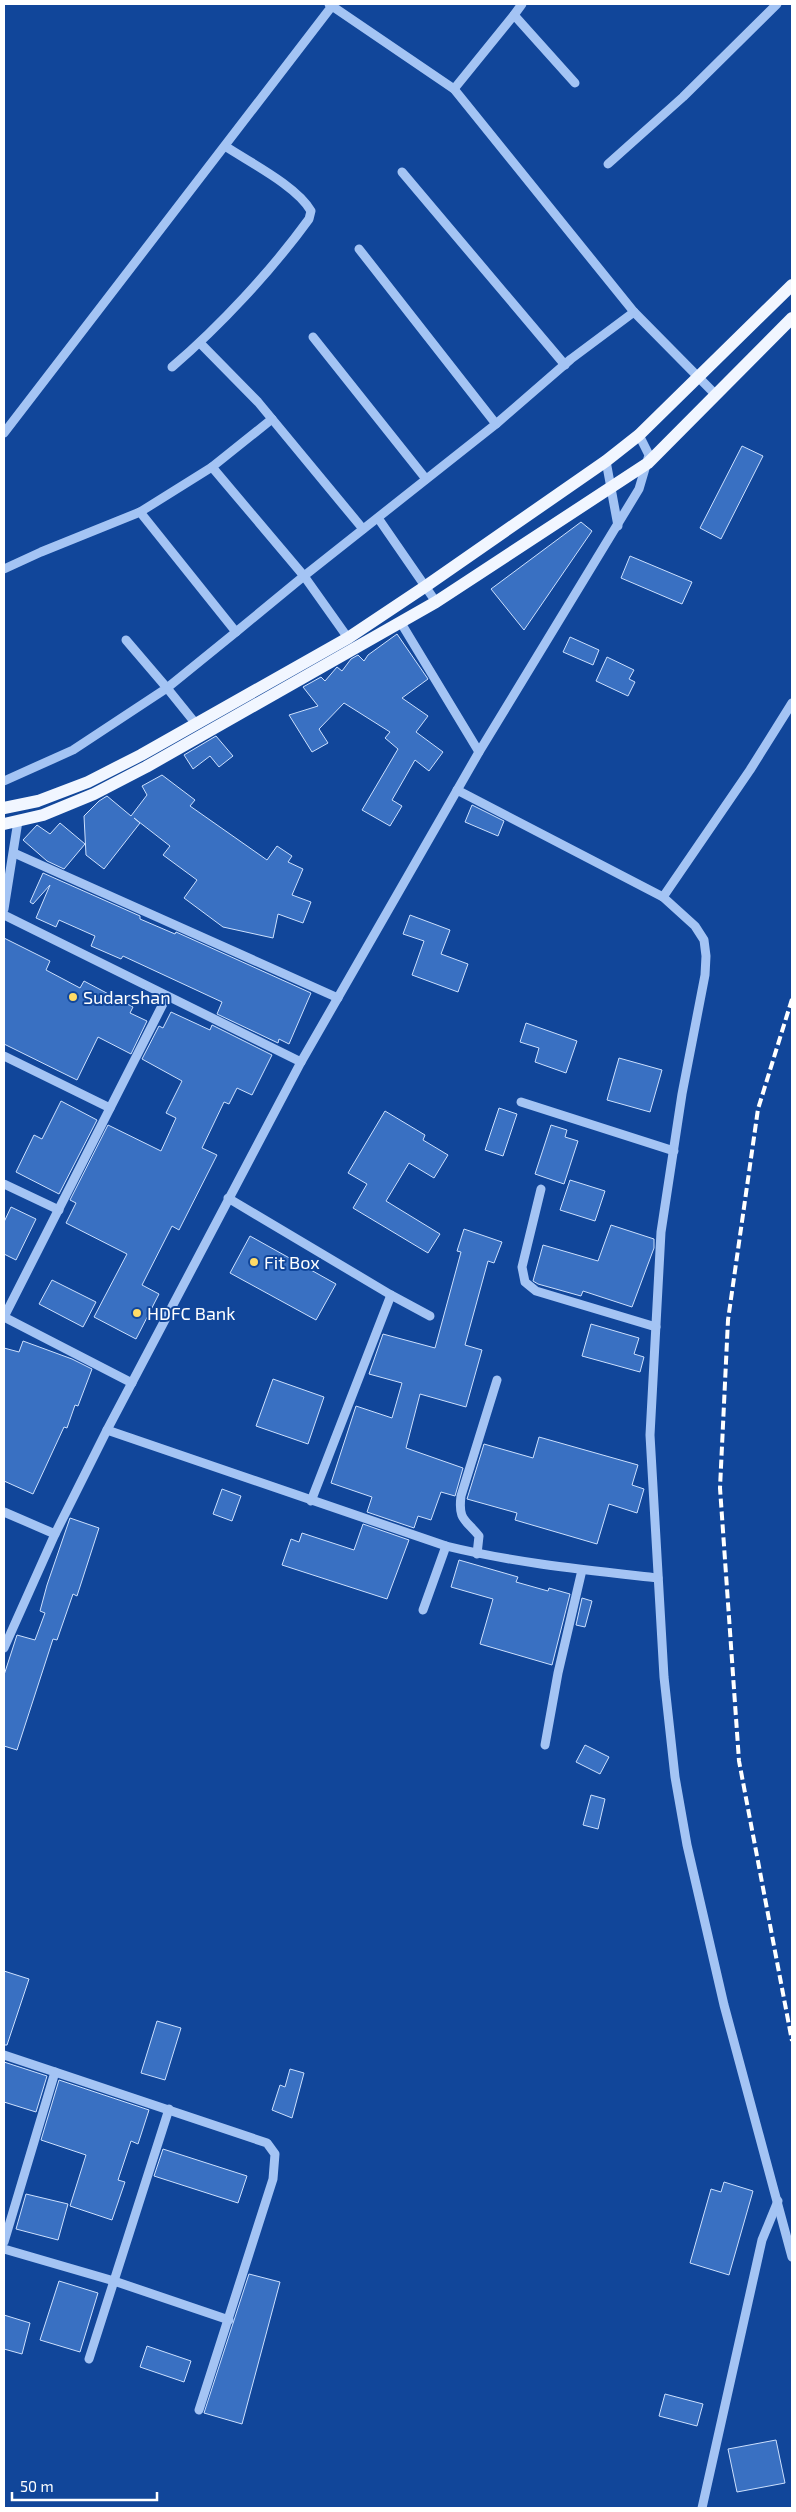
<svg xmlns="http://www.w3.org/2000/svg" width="796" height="2512" viewBox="0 0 796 2512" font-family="'Exo 2',sans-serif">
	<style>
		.building { fill: #3970c2; stroke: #cce0fe }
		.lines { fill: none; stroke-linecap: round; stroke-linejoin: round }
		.minor { stroke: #a4c4f4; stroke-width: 9 }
		.major { stroke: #f1f6ff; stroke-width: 12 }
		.rail { stroke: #fff; stroke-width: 4; stroke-dasharray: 9 4; stroke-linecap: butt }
		.poi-dot { fill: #ffdb67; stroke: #11469a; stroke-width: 2 }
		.labels { text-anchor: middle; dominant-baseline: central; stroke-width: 4; stroke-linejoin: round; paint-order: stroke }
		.poi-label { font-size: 18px; fill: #fff; stroke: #11469a; text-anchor: start }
	</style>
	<rect width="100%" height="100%" fill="#11469a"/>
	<g class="building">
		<polygon points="742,446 763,456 721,539 700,528"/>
		<polygon points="581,522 592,531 524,630 491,589"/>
		<polygon points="630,556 692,582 682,604 621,578"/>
		<polygon points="397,634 428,679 402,698 428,716 416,732 443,752 429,771 415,760 392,800 402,806 390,826 362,810 398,749 385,738 390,732 344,703 319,729 328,743 312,752 289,715 318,706 303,687 321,677 325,681 337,667 342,671 351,659 358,655 364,661 368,655"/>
		<polygon points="570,637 599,650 593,665 563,652"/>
		<polygon points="607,657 634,670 629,679 635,682 628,696 596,681"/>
		<polygon points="216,736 233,756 219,767 210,756 193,769 184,755"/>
		<polygon points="162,775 195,800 190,806 267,860 277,846 292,856 288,862 303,869 292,895 311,902 303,923 278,914 273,938 223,927 184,898 197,880 163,855 170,846 134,818 140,823 104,869 86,855 84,816 99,801 107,796 131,816 147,795 142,786"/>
		<polygon points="472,805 504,821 498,836 465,822"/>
		<polygon points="60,823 85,844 64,869 47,861 23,840 37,825 50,834"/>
		<polygon points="43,873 140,916 140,919 175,934 176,932 311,993 289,1044 279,1039 278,1043 217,1014 222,1002 123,956 121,959 91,946 95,936 59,920 56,927 36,918 50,885 33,904 30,902"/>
		<polygon points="410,915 450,930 441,954 468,964 458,992 412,975 424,941 403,934"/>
		<polygon points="4,938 50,961 46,970 80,988 84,981 133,1007 130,1013 147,1021 131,1054 98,1037 77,1080 4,1044"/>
		<polygon points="171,1012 210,1030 212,1025 272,1055 252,1095 237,1088 229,1104 224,1102 202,1148 217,1155 179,1230 172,1226 142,1285 159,1294 136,1339 94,1317 127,1254 66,1223 76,1203 70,1200 108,1125 161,1151 176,1118 166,1113 182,1081 142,1059 159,1026 163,1028"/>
		<polygon points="526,1023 577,1041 566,1073 535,1062 539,1048 520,1042"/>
		<polygon points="619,1058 662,1070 650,1112 607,1100"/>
		<polygon points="61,1101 97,1120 59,1194 16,1172 34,1135 42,1139"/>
		<polygon points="499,1108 517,1114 503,1156 485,1150"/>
		<polygon points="385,1111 425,1135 423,1140 448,1155 434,1178 409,1163 386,1201 440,1234 428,1253 353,1208 367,1184 348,1173"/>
		<polygon points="551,1125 567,1130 565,1137 578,1141 564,1184 535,1174"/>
		<polygon points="570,1180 605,1191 595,1221 560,1210"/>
		<polygon points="11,1207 36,1219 16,1260 4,1254 4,1222"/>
		<polygon points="611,1225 654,1239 654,1248 632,1307 583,1291 581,1296 538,1284 533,1281 543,1245 598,1261"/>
		<polygon points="464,1229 502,1242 494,1263 488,1261 465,1345 482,1350 466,1407 420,1394 406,1448 463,1468 455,1496 441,1492 431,1520 418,1516 414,1528 367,1512 372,1497 331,1483 356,1406 392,1418 402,1383 369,1374 383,1334 435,1348 461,1252 457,1251"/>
		<polygon points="250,1236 336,1284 316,1320 230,1273"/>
		<polygon points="52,1280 96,1302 83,1327 39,1304"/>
		<polygon points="591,1324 639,1338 634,1354 644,1357 640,1372 582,1356"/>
		<polygon points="23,1341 72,1359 92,1369 78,1406 75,1405 67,1428 64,1427 33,1494 4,1481 4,1348 19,1352"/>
		<polygon points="273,1379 324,1397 308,1444 256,1426"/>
		<polygon points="539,1437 638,1465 632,1485 644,1489 637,1513 609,1504 597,1544 515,1520 517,1513 467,1499 484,1444 533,1458"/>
		<polygon points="222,1489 241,1496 232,1521 213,1514"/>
		<polygon points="70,1518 99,1528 77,1596 73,1594 57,1640 53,1639 17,1750 4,1746 4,1675 17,1635 35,1640 45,1613 40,1611 47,1585"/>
		<polygon points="363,1524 409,1540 387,1599 282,1565 291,1539 299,1542 302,1533 354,1550"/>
		<polygon points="459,1560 518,1577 516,1582 548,1591 549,1588 570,1594 552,1665 480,1644 493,1599 451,1587"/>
		<polygon points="582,1598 592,1601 585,1627 576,1625"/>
		<polygon points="585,1745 609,1757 600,1774 576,1762"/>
		<polygon points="591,1795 605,1799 598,1829 583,1825"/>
		<polygon points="4,1971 29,1979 7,2045 4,2045"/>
		<polygon points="157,2021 181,2028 165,2080 141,2073"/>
		<polygon points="4,2062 47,2076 36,2112 4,2102"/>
		<polygon points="290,2069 304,2073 292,2118 272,2110 280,2085 285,2087"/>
		<polygon points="59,2080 149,2110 138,2144 131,2141 118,2180 125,2182 112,2220 70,2206 86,2155 41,2140"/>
		<polygon points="163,2149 247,2176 238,2203 154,2176"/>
		<polygon points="724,2182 753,2191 729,2275 690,2263 711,2189 721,2192"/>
		<polygon points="26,2194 68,2204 58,2240 16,2229"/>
		<polygon points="249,2274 280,2282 242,2424 204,2413"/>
		<polygon points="59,2281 98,2293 80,2352 40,2340"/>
		<polygon points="4,2315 30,2323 22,2354 4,2349"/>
		<polygon points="147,2346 191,2361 184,2382 140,2367"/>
		<polygon points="665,2394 703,2404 697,2426 659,2416"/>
		<polygon points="776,2440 785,2483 737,2492 728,2449"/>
	</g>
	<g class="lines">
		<g class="minor">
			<polyline points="333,4 332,6 454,89 634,312 715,394"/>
			<polyline points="514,15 522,4"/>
			<polyline points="454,89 514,15 575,83"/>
			<polyline points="608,164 683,97 777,4"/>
			<polyline points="402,172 565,365"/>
			<polyline points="359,249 496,424"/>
			<polyline points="313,337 426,479"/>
			<polyline points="200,343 258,402 363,529"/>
			<path d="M172,367C220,326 272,270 309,219L311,211C297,186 249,162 225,146"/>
			<polyline points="4,433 332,6 329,4"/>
			<polyline points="606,461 618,526"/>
			<polyline points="140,512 212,467 272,419"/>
			<polyline points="378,518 436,602"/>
			<polyline points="4,569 41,552 140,512 236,632 304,576 212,467"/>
			<polyline points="401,623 479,752"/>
			<polyline points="348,638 304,576 496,424 571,359 634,312"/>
			<polyline points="196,724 167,688 236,632"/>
			<polyline points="4,781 73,750 167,688 126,640"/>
			<polyline points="457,790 663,897 695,926 704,940 706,956 705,975 682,1094 661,1232 650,1435 664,1677 675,1777 687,1845 724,2005 792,2257"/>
			<polyline points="14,853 338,998"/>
			<polyline points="663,897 750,770 792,703"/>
			<polyline points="4,909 18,821"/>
			<polyline points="4,915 301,1062"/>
			<polyline points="4,1056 110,1108"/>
			<polyline points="521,1102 674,1151"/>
			<polyline points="4,1184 59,1210"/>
			<polyline points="541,1189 522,1267 525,1282 536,1291 656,1327"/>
			<polyline points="228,1198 391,1295"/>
			<polyline points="4,1317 167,996"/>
			<polyline points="4,1317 132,1383"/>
			<path d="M107,1430L446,1546C515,1563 587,1570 658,1578"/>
			<polyline points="311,1501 391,1295 430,1316"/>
			<polyline points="4,1512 55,1534"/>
			<path d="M477,1554L479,1536C465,1519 458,1520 461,1496L497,1380"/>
			<polyline points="423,1610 446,1546"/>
			<polyline points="4,1648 55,1534 107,1430 301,1062 479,752 639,489 649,455 639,435"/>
			<polyline points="545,1745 558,1673 582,1570"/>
			<polyline points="4,2055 55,2072 4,2242"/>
			<polyline points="55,2072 267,2143 275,2154 273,2179 199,2410"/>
			<polyline points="4,2249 114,2281 229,2320"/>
			<polyline points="89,2359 169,2109"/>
			<polyline points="702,2508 762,2240 778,2201"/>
		</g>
		<g class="major">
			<polyline points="4,808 38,801 88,782 141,755 348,638 426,586 606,461 639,435 792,285"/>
			<polyline points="4,824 43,815 94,794 146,767 436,602 648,463 792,318"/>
		</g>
		<polyline class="rail" points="792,999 758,1109 728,1320 720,1488 739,1761 792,2041"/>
	</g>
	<g class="poi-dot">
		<circle cx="73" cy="997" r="5"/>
		<circle cx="254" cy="1262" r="5"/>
		<circle cx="137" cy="1313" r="5"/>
	</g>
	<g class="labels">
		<g class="poi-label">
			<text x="83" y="997">Sudarshan</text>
			<text x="264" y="1262">Fit Box</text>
			<text x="147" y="1313">HDFC Bank</text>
		</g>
	</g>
	<rect width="796" height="2512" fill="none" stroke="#ffffff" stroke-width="10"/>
	<path d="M12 2492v8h145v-8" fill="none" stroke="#ffffff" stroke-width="2.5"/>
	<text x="20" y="2492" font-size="15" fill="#ffffff" stroke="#11469a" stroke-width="4" paint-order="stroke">50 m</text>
</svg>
